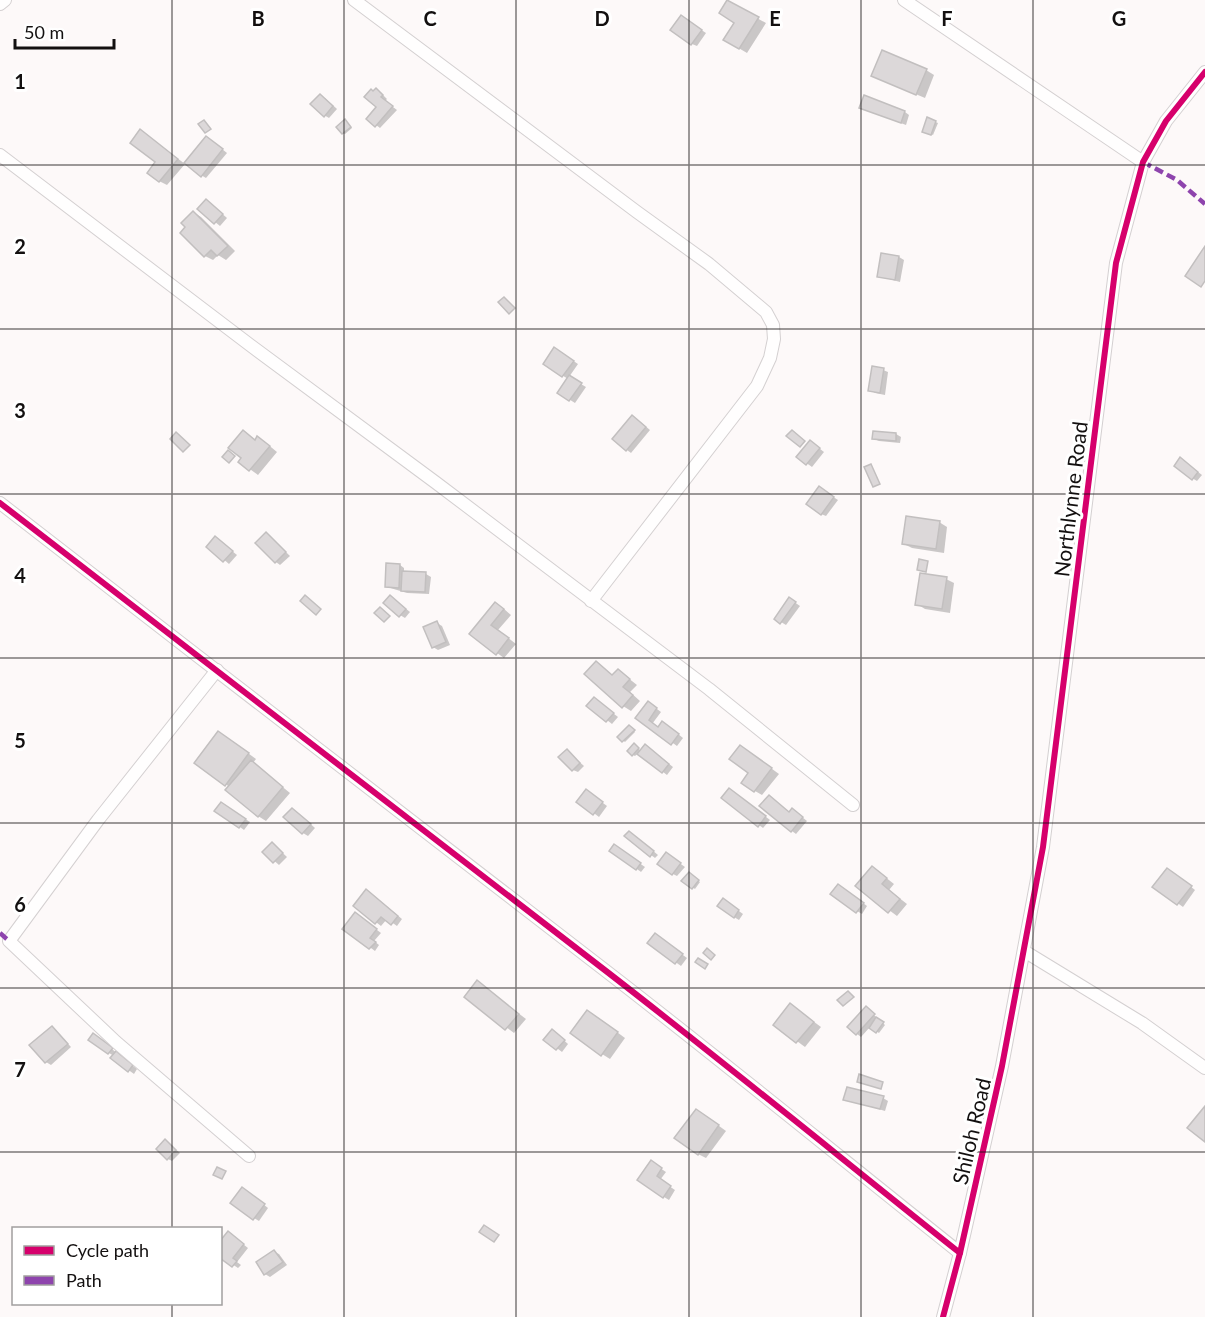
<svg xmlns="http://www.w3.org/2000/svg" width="1205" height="1317" viewBox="0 0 1205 1317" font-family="Lato,sans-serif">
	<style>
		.shadow { fill: #0003 }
		.building { fill: #dcd8d9; stroke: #c2bfbf; stroke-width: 1.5 }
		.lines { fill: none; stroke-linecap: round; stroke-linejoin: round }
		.street-casing { stroke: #d4d0d1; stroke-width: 14 }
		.street { stroke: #fffefe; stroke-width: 12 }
		.quiet { stroke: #8e44ad; stroke-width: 4.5; stroke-dasharray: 9 4.5; stroke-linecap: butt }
		.cycleway-casing { stroke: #fff; stroke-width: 10 }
		.cycleway { stroke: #d6006c; stroke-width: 6 }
		.grid { fill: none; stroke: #131010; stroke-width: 1.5; stroke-opacity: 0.55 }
		.labels { text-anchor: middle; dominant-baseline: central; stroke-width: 6; stroke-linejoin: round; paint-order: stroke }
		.street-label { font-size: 21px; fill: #131010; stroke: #fff }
		.grid-label { font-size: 20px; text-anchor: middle; font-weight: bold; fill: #131010; stroke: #fff; stroke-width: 6; stroke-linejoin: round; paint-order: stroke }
	</style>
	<rect width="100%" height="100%" fill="#fdf9f9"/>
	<g class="shadow">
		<polygon points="728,2 766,23 747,53 725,40 736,22"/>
		<polygon points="686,20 706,33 697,46 692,44"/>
		<polygon points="926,70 934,75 925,98 873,76"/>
		<polygon points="381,93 387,99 385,101 397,110 380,128 376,125"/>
		<polygon points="325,98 337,109 329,118 324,115"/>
		<polygon points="866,110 905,112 909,115 906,125"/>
		<polygon points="928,119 938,123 933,135 923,131"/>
		<polygon points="347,122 352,128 345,134 343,133"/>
		<polygon points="148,136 185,164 167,185 159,181 157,162"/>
		<polygon points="212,141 227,153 206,178 201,175"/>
		<polygon points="211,204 227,218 220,226 199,209"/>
		<polygon points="193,212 201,217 235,251 226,260 218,255 213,260 205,256 187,227"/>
		<polygon points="899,257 904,260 900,282 878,276"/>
		<polygon points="560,352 578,364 569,377 586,387 575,403 559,393 568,379 545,364"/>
		<polygon points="883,370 888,372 885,395 875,393 870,390"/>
		<polygon points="638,420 650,430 631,453 627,450"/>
		<polygon points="244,432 256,440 266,443 277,452 258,475 240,462 243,458"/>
		<polygon points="896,434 901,437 900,443 879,441 874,439"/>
		<polygon points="815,445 824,452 812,467 798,457"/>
		<polygon points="1185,462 1202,475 1197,481 1192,478"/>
		<polygon points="824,491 838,500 826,516 821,514"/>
		<polygon points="939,522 947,527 944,553 912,548 904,544"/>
		<polygon points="266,533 290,556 280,565 276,562"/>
		<polygon points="216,538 237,555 229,564 208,546"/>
		<polygon points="400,565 404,568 404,572 426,574 431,577 429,594 407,593 387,587"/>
		<polygon points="946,579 954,583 950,613 925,609 917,604"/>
		<polygon points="790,599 800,606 786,625 781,622"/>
		<polygon points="395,600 410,612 405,618 400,615"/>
		<polygon points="503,608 511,615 498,630 516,644 504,658 471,634"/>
		<polygon points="437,623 442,626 450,645 438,650 433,647"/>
		<polygon points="596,663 614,676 618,670 637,685 630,692 640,701 631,711 623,706"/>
		<polygon points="599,702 618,717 612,724 589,706"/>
		<polygon points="653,706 661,712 652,724 658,728 667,725 683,738 677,746 638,718"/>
		<polygon points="632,728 635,732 625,742 619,737"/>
		<polygon points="226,737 256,759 253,763 290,793 266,821 258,816 226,784"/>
		<polygon points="636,746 641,751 650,749 673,767 667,775 638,753 635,756 633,755"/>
		<polygon points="567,751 584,766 578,772 573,770"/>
		<polygon points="749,752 779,774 762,795 755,791"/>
		<polygon points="735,793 770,820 763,828 759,825"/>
		<polygon points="591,794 607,806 599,817 578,801"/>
		<polygon points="226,807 250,822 244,830 240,827"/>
		<polygon points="297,812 315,828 308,836 303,833"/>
		<polygon points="790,813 797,813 807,821 796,834 792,831"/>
		<polygon points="634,835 658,855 655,858 651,855"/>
		<polygon points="273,844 287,857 279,865 264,852"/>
		<polygon points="619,849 645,867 641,872 637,869"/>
		<polygon points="671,857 685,867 677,876 673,874"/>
		<polygon points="1172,872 1195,890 1183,907 1154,886"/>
		<polygon points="880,873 894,884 889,890 907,904 897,916 857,886"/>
		<polygon points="689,874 700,882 695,889 684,881"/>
		<polygon points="843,888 867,906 862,914 857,911"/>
		<polygon points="372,894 402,919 397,926 387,919 381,926 355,906"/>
		<polygon points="728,903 743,914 739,920 734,917"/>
		<polygon points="360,917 381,933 374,941 379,945 375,951 344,928"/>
		<polygon points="660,938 687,958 681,966 649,943"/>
		<polygon points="478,982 526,1019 514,1033 466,996"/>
		<polygon points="866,1008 885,1025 879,1033 870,1027 861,1037 857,1034"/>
		<polygon points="798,1010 821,1027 805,1047 775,1025"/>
		<polygon points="595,1016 625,1038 610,1059 602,1054"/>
		<polygon points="52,1027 71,1047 51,1065 46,1062"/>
		<polygon points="557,1034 568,1044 562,1052 545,1039"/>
		<polygon points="98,1038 137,1069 134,1074 112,1058 114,1056 109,1053"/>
		<polygon points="883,1098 888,1101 885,1111 845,1099"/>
		<polygon points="704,1115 726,1131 706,1158 698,1154"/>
		<polygon points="166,1141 180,1153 172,1161 168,1159"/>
		<polygon points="651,1162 666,1172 660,1180 675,1190 669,1200 664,1197"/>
		<polygon points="248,1192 268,1208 259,1221 254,1218"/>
		<polygon points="233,1236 248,1248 237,1262 241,1265 238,1268 220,1256"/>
		<polygon points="274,1252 279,1254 287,1265 270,1277 265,1274"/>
	</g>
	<g class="building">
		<polygon points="727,0 759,17 739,49 723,40 734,23 719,13"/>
		<polygon points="681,15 702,30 691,45 670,30"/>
		<polygon points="882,50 927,69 916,95 871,76"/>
		<polygon points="376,88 383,95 381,97 393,106 375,127 366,119 376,107 364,97 371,89 373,91"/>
		<polygon points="320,94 333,106 324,117 310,104"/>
		<polygon points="864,95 905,111 901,123 859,108"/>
		<polygon points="927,117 936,121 931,135 922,132"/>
		<polygon points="345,119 351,127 342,134 336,127"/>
		<polygon points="204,120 211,129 205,133 198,124"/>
		<polygon points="140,129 178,159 159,182 147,173 155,162 130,143"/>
		<polygon points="206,136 223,149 201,177 184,163"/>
		<polygon points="206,199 223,214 214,224 197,209"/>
		<polygon points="193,211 228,246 217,256 211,250 204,257 180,233 185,227 181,223"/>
		<polygon points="1205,246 1205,281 1201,287 1185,276"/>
		<polygon points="881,253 899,256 895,280 877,277"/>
		<polygon points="504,297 515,308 509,314 498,302"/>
		<polygon points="554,347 574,361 562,377 543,364"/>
		<polygon points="872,366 884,368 880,393 868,391"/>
		<polygon points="569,375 582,383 569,401 557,393"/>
		<polygon points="632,415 646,427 626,451 612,439"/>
		<polygon points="243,430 255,440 257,436 270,446 249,471 238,462 241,458 228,448"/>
		<polygon points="792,430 805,441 800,447 786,436"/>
		<polygon points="873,431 896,433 896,441 872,439"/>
		<polygon points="176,432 190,445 183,452 170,439"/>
		<polygon points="810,440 820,448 806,465 796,457"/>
		<polygon points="228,450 235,456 229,463 222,457"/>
		<polygon points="1180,457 1198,472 1192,480 1174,466"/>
		<polygon points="871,464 880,484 873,487 864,467"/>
		<polygon points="819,486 834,497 821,515 806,504"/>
		<polygon points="906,516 940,521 936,549 902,544"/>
		<polygon points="266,532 286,552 275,563 255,543"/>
		<polygon points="215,536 233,551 223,562 206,547"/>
		<polygon points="919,559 928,561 926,572 917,570"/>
		<polygon points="386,563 400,564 399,588 385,587"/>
		<polygon points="402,571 426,572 425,592 401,591"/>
		<polygon points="920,573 947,577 942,609 915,605"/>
		<polygon points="305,595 321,609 316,615 300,601"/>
		<polygon points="390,595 406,609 399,617 383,603"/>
		<polygon points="789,597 796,602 780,624 774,619"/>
		<polygon points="495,602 504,609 491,625 509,638 496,655 469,634"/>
		<polygon points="380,607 390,616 384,622 374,613"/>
		<polygon points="437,621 446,642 432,648 423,627"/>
		<polygon points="596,661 612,675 618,669 630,679 623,687 633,695 622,708 584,674"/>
		<polygon points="594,697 614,713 606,722 586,706"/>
		<polygon points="648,701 657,708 649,720 658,727 662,721 679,734 671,745 635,718"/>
		<polygon points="629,725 635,730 622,742 617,737"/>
		<polygon points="218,731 249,753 225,786 194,763"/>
		<polygon points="634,743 639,748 632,756 627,751"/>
		<polygon points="645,744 669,764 662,773 637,754"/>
		<polygon points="740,745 772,768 754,792 741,783 748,773 729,759"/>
		<polygon points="567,749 580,763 572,771 558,757"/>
		<polygon points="251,760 283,787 258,817 225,790"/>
		<polygon points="729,788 766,816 758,827 721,798"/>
		<polygon points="586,789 603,802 593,815 576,802"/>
		<polygon points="769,795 789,812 792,808 803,817 791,832 759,806"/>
		<polygon points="221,802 246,819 239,828 214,811"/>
		<polygon points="292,808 311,824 302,834 283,817"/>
		<polygon points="629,831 654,851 650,857 624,836"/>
		<polygon points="272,842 283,853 273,863 262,852"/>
		<polygon points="614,844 641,863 636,870 609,851"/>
		<polygon points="666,852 681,863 672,875 657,864"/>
		<polygon points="872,866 887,878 882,884 900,899 888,913 855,886"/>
		<polygon points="1167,868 1192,886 1177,905 1152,887"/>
		<polygon points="689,872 699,880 692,889 681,881"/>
		<polygon points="838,884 864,903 856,913 830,894"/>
		<polygon points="366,889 398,916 391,925 381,917 375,924 353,906"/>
		<polygon points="723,898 739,910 734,918 717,906"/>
		<polygon points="355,912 377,929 370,938 376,942 369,949 342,929"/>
		<polygon points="655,933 683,954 675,964 647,943"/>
		<polygon points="707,948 715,955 711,960 703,953"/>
		<polygon points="698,958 708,964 705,969 695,962"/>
		<polygon points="477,980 519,1014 505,1030 464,997"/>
		<polygon points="848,991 854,997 843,1006 837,1000"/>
		<polygon points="790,1003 814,1022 796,1043 773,1025"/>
		<polygon points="866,1006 875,1014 856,1035 847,1027"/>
		<polygon points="587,1010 618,1032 601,1056 570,1033"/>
		<polygon points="876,1017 884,1022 876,1033 869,1028"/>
		<polygon points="52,1026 68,1044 45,1063 29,1045"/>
		<polygon points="552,1029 565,1040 556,1050 543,1040"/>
		<polygon points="93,1033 113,1048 108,1054 88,1040"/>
		<polygon points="116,1051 133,1065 128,1072 110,1058"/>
		<polygon points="859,1074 883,1082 881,1089 857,1082"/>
		<polygon points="847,1087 884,1096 880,1109 843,1100"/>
		<polygon points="1205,1106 1205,1142 1187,1128"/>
		<polygon points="696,1109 719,1125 698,1155 674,1138"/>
		<polygon points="165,1139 176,1150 167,1160 156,1149"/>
		<polygon points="651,1160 662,1168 657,1176 671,1186 663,1198 637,1180"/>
		<polygon points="217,1167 226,1171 222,1179 213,1175"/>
		<polygon points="242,1187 265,1204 253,1220 230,1203"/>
		<polygon points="484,1225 499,1235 494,1242 479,1232"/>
		<polygon points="228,1231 244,1244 233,1258 237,1261 232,1267 220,1258 220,1241"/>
		<polygon points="274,1250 283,1262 264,1275 256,1262"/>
	</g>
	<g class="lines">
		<defs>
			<g id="street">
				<polyline points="354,0 637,212 709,264 766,312 773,325 774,339 770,358 757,386 591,601"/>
				<polyline points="904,0 1143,162"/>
				<polyline points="0,4 5,0"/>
				<polyline points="0,155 250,345 435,482 709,689 853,805"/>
				<path d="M0,503C202,659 403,816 606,971C725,1063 842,1159 960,1253"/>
				<polyline points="217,670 98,820 9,941 116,1042 249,1156"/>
				<polyline points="1024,951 1142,1023 1205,1068"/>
				<polyline points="943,1317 960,1253 1002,1066 1043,847 1116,263 1143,162 1166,121 1205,72"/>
			</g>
		</defs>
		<use href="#street" class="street-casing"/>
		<use href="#street" class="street"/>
		<g class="quiet">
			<polyline points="1143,162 1177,180 1205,204"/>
			<polyline points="0,933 9,941"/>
		</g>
		<defs>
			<g id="cycleway">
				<path d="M0,503C202,659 403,816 606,971C725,1063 842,1159 960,1253"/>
				<polyline points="943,1317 960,1253 1002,1066 1043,847 1116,263 1143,162 1166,121 1205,72"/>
			</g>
		</defs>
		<use href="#cycleway" class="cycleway-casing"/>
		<use href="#cycleway" class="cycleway"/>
	</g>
	<path class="grid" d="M172,0V1228M344,0V1317M516,0V1317M689,0V1317M861,0V1317M1033,0V1317M0,165H1205M0,329H1205M0,494H1205M0,658H1205M0,823H1205M0,988H1205M0,1152H1205M172,1304V1317"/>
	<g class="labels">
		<g class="street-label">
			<text transform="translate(1070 499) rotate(-83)">Northlynne Road</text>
			<text transform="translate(971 1131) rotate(-77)">Shiloh Road</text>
		</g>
	</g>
	<g class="grid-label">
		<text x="258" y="26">B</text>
		<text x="430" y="26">C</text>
		<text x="602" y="26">D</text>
		<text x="775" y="26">E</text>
		<text x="947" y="26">F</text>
		<text x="1119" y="26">G</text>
		<text x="20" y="89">1</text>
		<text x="20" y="254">2</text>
		<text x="20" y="418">3</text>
		<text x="20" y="583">4</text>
		<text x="20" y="748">5</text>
		<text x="20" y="912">6</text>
		<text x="20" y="1077">7</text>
	</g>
	<rect x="12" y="1227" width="210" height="78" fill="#ffffff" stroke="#a19f9f" stroke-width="1.5"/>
	<rect x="24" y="1246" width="30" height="9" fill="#d6006c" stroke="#a19f9f" stroke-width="1.5"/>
	<text x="66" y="1257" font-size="18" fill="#131010">Cycle path</text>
	<rect x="24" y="1276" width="30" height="9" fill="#8e44ad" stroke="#a19f9f" stroke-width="1.5"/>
	<text x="66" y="1287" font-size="18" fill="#131010">Path</text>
	<path d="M15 39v9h99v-9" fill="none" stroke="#131010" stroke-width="3"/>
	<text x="24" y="39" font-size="18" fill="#131010" stroke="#ffffff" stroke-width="4.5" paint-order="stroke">50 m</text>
</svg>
